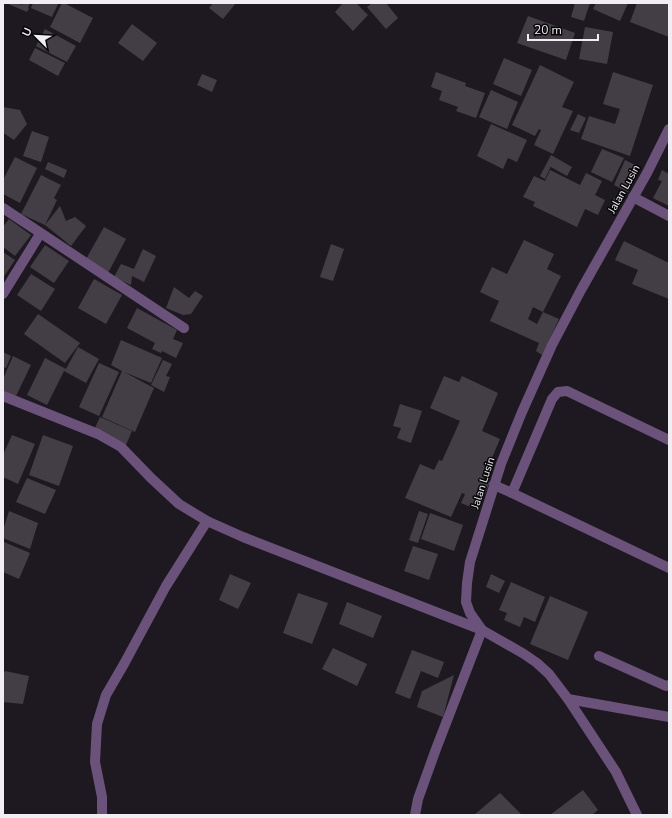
<svg xmlns="http://www.w3.org/2000/svg" width="672" height="818" viewBox="0 0 672 818" font-family="'Nunito Sans',sans-serif">
	<style>
		.building { fill: #433e46; fill-rule: evenodd }
		.lines { fill: none; stroke-linecap: round; stroke-linejoin: round }
		.street { stroke: #6b527a; stroke-width: 10 }
		.labels { text-anchor: middle; dominant-baseline: central; stroke-width: 3; stroke-linejoin: round; paint-order: stroke }
		.street-label { font-size: 11px; fill: #f1eef3; stroke: #070608 }
	</style>
	<rect width="100%" height="100%" fill="#1e1921"/>
	<g class="building">
		<polygon points="6,3 17,3 24,6 19,3 30,3 28,8 29,8 27,12"/>
		<polygon points="33,3 56,3 58,4 52,17 31,8"/>
		<polygon points="62,3 64,3 93,18 80,43 50,27"/>
		<polygon points="213,3 236,3 223,19 209,8"/>
		<polygon points="343,3 356,3 368,15 353,31 335,12"/>
		<polygon points="372,3 386,3 398,18 386,29 367,7"/>
		<polygon points="575,3 590,3 584,21 571,17"/>
		<polygon points="596,3 628,3 620,21 593,9"/>
		<polygon points="637,3 669,3 669,37 630,22"/>
		<polygon points="528,16 575,33 566,60 517,43"/>
		<polygon points="132,24 157,43 143,61 118,43"/>
		<polygon points="585,27 613,32 607,64 579,59"/>
		<polygon points="45,29 76,46 67,62 36,46"/>
		<polygon points="35,48 65,63 58,76 29,60"/>
		<polygon points="504,58 532,70 521,96 493,84"/>
		<polygon points="540,65 574,82 562,107 573,111 553,154 534,145 541,130 539,129 535,136 512,125"/>
		<polygon points="436,72 466,83 465,86 485,93 476,118 456,111 458,107 439,100 442,91 431,87"/>
		<polygon points="613,72 653,85 630,156 581,139 589,116 615,124 620,109 603,104"/>
		<polygon points="202,74 217,80 212,92 197,85"/>
		<polygon points="491,90 518,102 507,129 479,117"/>
		<polygon points="3,107 20,110 27,124 14,140 5,134 3,133"/>
		<polygon points="578,114 586,118 579,133 570,130"/>
		<polygon points="491,124 527,140 517,162 508,158 503,169 477,156"/>
		<polygon points="32,131 49,137 41,162 23,156"/>
		<polygon points="602,149 624,158 612,182 591,172"/>
		<polygon points="551,155 572,167 567,176 551,167 551,166 545,179 540,176"/>
		<polygon points="15,157 37,168 20,203 3,194 3,180"/>
		<polygon points="625,160 639,167 628,192 614,185"/>
		<polygon points="48,162 67,170 64,178 45,169"/>
		<polygon points="550,170 580,185 586,173 602,181 595,195 605,200 598,215 585,209 577,227 533,206 535,202 523,197 534,176 545,181"/>
		<polygon points="662,170 669,174 669,206 653,198 662,181 658,180"/>
		<polygon points="41,175 61,185 54,198 57,200 45,225 60,206 66,221 75,217 86,226 71,246 45,225 21,214"/>
		<polygon points="614,198 620,200 617,208 611,206"/>
		<polygon points="9,219 31,235 15,256 3,247 3,227"/>
		<polygon points="104,227 126,239 108,273 85,261"/>
		<path d="M524,240L554,254L547,269L561,276L543,312L559,319L542,355L536,351L539,343L490,321L499,301L480,292L492,267L507,274ZM533,307L543,312L537,324L528,319Z"/>
		<polygon points="624,241 669,263 669,299 632,284 638,270 615,260"/>
		<polygon points="331,244 344,249 333,281 320,277"/>
		<polygon points="45,245 69,261 54,283 30,267"/>
		<polygon points="143,249 156,256 144,282 132,276 131,285 114,277 121,264 134,269"/>
		<polygon points="3,252 15,260 3,278"/>
		<polygon points="31,274 55,289 41,311 17,295"/>
		<polygon points="94,279 122,295 106,324 78,308"/>
		<polygon points="174,287 189,298 195,291 203,296 191,314 183,315 166,308"/>
		<polygon points="137,308 177,330 173,339 183,343 176,358 162,351 161,353 152,349 155,343 127,328"/>
		<polygon points="38,314 80,343 65,363 24,334"/>
		<polygon points="121,340 162,358 151,383 124,372 154,388 135,432 102,417 122,371 111,365"/>
		<polygon points="78,347 99,359 86,383 64,371 47,405 27,395 45,358 66,369"/>
		<polygon points="3,352 11,356 6,368 3,367"/>
		<polygon points="13,356 31,365 16,396 3,391 3,379"/>
		<polygon points="163,360 172,364 166,376 170,377 164,392 151,385"/>
		<polygon points="99,363 119,372 99,416 79,407"/>
		<polygon points="444,376 459,382 462,376 498,393 482,431 500,439 483,479 490,482 478,510 461,503 465,494 462,493 451,517 405,498 420,464 434,470 439,460 442,461 460,421 430,408"/>
		<polygon points="400,404 422,411 411,443 397,438 401,428 393,426"/>
		<polygon points="100,417 132,431 126,445 94,430"/>
		<polygon points="12,435 35,444 18,484 3,477 3,455"/>
		<polygon points="43,435 73,446 59,486 29,475"/>
		<polygon points="27,478 56,490 45,514 16,502"/>
		<polygon points="9,511 38,523 30,549 3,538 3,530"/>
		<polygon points="419,511 428,514 418,543 409,540"/>
		<polygon points="430,513 463,525 454,551 421,539"/>
		<polygon points="4,542 30,553 19,579 3,572"/>
		<polygon points="413,546 438,554 429,580 404,571"/>
		<polygon points="230,574 251,583 238,609 219,600"/>
		<polygon points="491,574 505,581 499,593 486,587"/>
		<polygon points="511,582 545,597 535,622 524,617 520,627 504,620 507,613 499,610"/>
		<polygon points="298,593 328,603 312,644 283,633"/>
		<polygon points="550,596 588,612 568,660 530,644"/>
		<polygon points="347,602 382,616 373,638 339,624"/>
		<polygon points="333,648 367,664 357,686 322,669"/>
		<polygon points="412,650 444,662 438,678 421,671 410,699 395,693"/>
		<polygon points="5,671 29,676 23,704 3,702 3,674"/>
		<polygon points="454,675 443,717 417,707 422,691"/>
		<polygon points="583,790 598,810 592,815 550,815"/>
		<polygon points="500,793 522,815 474,815"/>
	</g>
	<g class="lines">
		<g class="street">
			<polyline points="633,197 669,216"/>
			<polyline points="3,208 184,328"/>
			<polyline points="3,294 40,234"/>
			<polyline points="3,396 98,434 121,447 151,478 179,504 207,521 243,537 482,630 436,749 418,799 415,815"/>
			<polyline points="494,485 512,493 552,399 558,392 567,391 669,440"/>
			<polyline points="512,493 669,568"/>
			<polyline points="599,656 666,686 669,685"/>
			<polyline points="568,699 669,717"/>
			<polyline points="102,815 102,797 95,762 97,724 106,695 124,664 166,586 207,521"/>
			<polyline points="637,815 616,772 568,699 549,674 537,663 524,654 482,630 470,613 466,602 467,583 470,562 501,464 522,412 552,345 581,290 647,173 669,129"/>
		</g>
	</g>
	<g class="labels">
		<g class="street-label">
			<text transform="translate(624 189) rotate(-61)">Jalan Lusin</text>
			<text transform="translate(483 483) rotate(-72)">Jalan Lusin</text>
		</g>
	</g>
	<rect width="672" height="818" fill="none" stroke="#f1eef3" stroke-width="8"/>
	<g transform="translate(36 36) rotate(294)" stroke="#070608" stroke-width="3" paint-order="stroke">
	<path d="M0-3L7 15L0 10L-7 15Z" fill="#f1eef3"/>
	<text y="-6" font-size="11" font-weight="bold" text-anchor="middle" fill="#f1eef3">U</text>
	</g>
	<path d="M528 34v6h70v-6" fill="none" stroke="#f1eef3" stroke-width="2"/>
	<text x="534" y="34" font-size="12" fill="#f1eef3" stroke="#070608" stroke-width="3" paint-order="stroke">20 m</text>
</svg>
